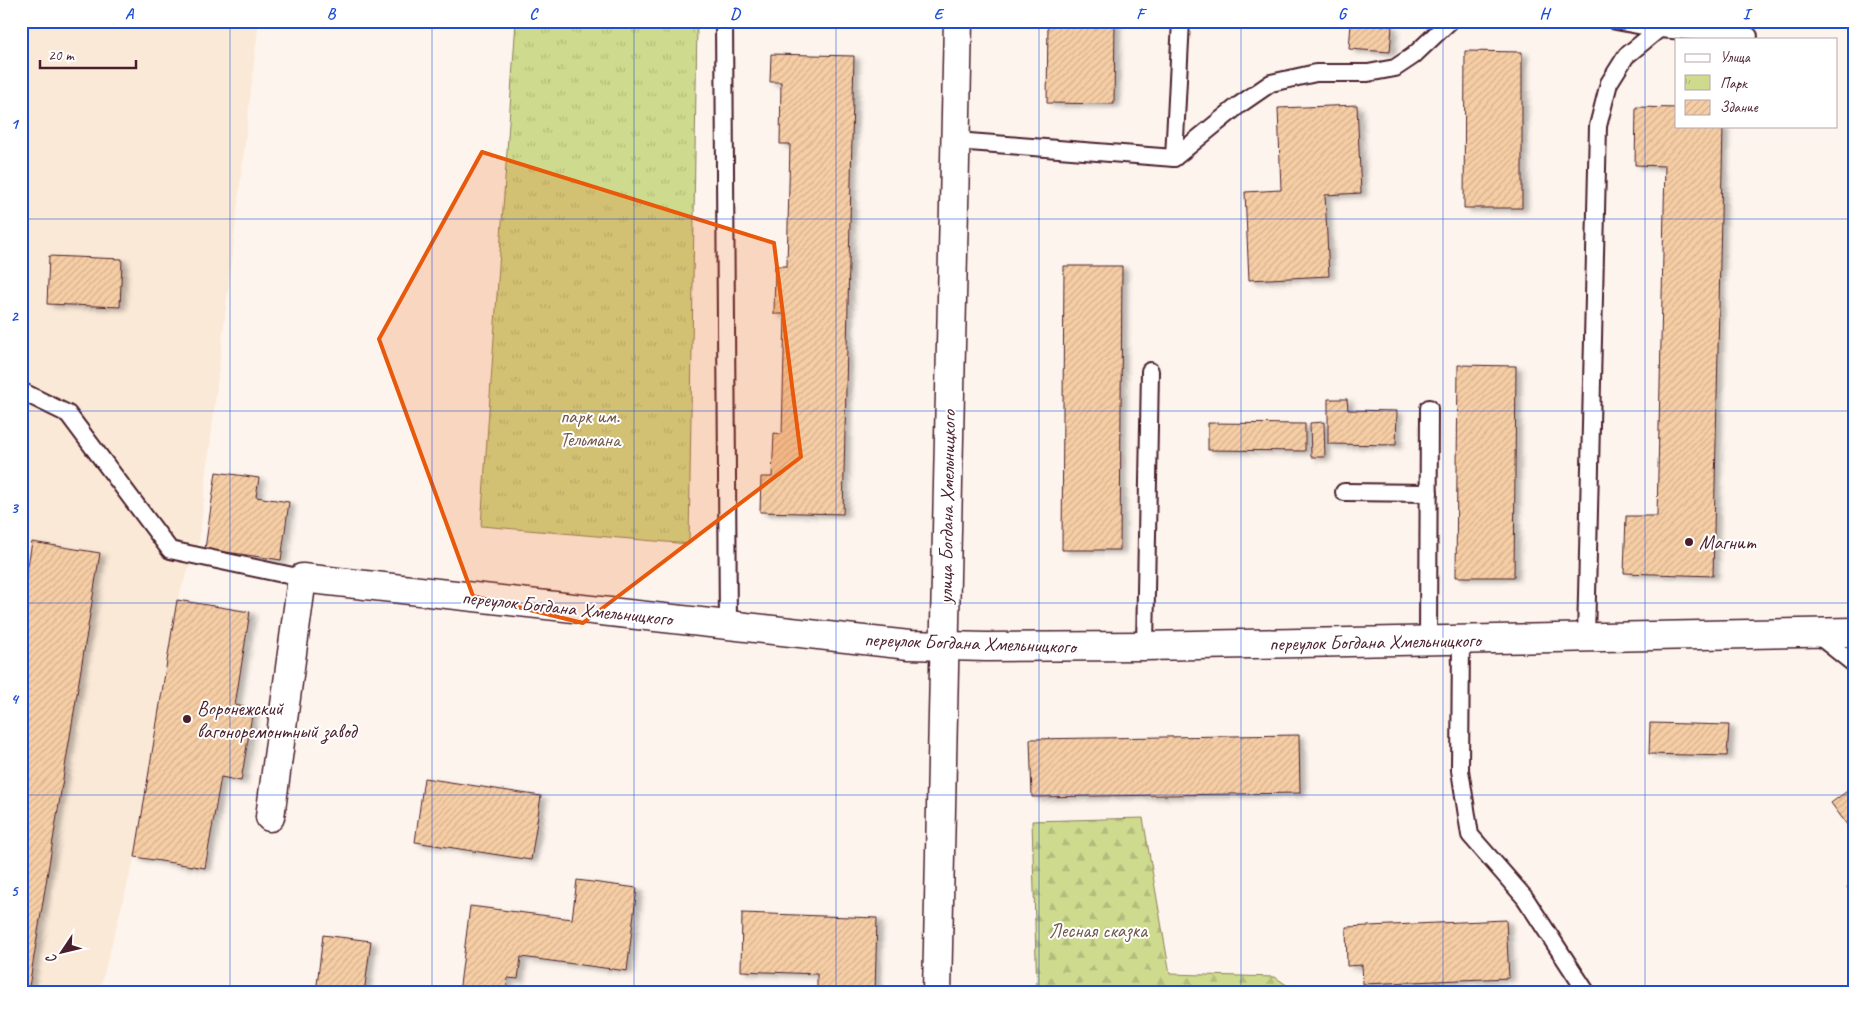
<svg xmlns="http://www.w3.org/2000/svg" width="1875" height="1014" viewBox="0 0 1875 1014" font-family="Caveat,sans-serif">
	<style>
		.built { fill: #fbe9d7 }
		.forest { fill: url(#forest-firs); stroke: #8c7d5c }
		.park { fill: url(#park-tufts); stroke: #8c7d5c }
		.building { fill: url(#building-hatch); stroke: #4a1f2b; filter: url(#shadow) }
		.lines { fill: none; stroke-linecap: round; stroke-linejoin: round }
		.service-casing { stroke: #4a1f2b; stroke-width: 20 }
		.minor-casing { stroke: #4a1f2b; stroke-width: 31 }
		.secondary-casing { stroke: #4a1f2b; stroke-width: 31 }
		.service { stroke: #fff; stroke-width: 16 }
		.minor { stroke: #fff; stroke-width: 28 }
		.secondary { stroke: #fff; stroke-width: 28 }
		.marked { fill: #e8590c; fill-opacity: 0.2; stroke: #e8590c; stroke-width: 4; stroke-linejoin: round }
		.grid { fill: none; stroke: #1d4ed8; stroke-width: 1; stroke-opacity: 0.55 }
		.poi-dot { fill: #4a1f2b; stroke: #fff; stroke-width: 2 }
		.labels { text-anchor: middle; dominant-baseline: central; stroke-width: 4; stroke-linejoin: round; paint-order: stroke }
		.park-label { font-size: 20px; fill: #725749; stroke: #fff }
		.street-label { font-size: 20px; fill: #4a1f2b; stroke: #fff }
		.poi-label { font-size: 20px; fill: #4a1f2b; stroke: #fff; text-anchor: start }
		.neatline { fill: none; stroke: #1d4ed8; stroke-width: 2 }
		.grid-label { font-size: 16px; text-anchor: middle; font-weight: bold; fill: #1d4ed8 }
	</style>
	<defs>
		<pattern id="forest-firs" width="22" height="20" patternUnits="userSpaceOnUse" patternTransform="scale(1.25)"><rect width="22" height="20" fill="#cedb8e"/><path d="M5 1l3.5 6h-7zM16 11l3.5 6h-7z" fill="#b2bc7b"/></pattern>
		<pattern id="park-tufts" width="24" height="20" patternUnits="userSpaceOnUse" patternTransform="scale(1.25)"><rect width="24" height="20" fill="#cedb8e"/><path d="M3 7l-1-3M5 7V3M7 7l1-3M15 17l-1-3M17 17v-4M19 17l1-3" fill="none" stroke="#b2bc7b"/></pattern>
		<pattern id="building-hatch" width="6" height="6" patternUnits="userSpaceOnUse" patternTransform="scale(1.25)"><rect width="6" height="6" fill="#f6cea5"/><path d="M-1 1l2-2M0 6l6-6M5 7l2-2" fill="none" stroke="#d4b08e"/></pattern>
		<filter id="shadow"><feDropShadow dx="5.5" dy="3" stdDeviation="2.5" flood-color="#0004"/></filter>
	</defs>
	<rect width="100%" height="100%" fill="#fdf5ed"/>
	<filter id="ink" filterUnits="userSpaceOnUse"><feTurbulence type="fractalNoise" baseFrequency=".02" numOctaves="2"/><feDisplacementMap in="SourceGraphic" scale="10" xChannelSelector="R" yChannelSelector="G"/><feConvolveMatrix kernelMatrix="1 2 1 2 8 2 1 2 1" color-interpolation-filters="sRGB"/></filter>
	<g filter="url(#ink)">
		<g class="built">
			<polygon points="21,21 259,21 199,543 177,600 135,856 99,993 21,993"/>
			<polygon points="1775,987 1777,993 1683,993"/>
		</g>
		<polygon class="forest" points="1143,818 1170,974 1275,977 1298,993 1037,993 1032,821"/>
		<polygon class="park" points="516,21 697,21 689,544 481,526"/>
		<g class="building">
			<polygon points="1048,21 1115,21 1114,104 1047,103"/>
			<polygon points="1351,23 1392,26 1390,52 1349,49"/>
			<polygon points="1465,51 1522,52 1522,208 1464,208"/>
			<polygon points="771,54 854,56 843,514 760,512 761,477 772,477 774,433 782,434 785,314 774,314 775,266 787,266 790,144 780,144 781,82 770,82"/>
			<polygon points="1357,105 1361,193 1325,195 1329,276 1249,280 1245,192 1281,190 1278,108"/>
			<polygon points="1636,107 1676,108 1676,126 1723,126 1713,576 1624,573 1626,516 1657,516 1665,166 1635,165"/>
			<polygon points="49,256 122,259 120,307 47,304"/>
			<polygon points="1064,266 1122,266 1120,550 1062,550"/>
			<polygon points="1458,365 1516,366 1514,577 1456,577"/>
			<polygon points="1328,399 1347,399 1348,410 1397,411 1396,445 1328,444"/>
			<polygon points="1324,422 1325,457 1311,457 1310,423"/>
			<polygon points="1208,423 1305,424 1305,451 1208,450"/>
			<polygon points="216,472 259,478 256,497 289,502 281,560 205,549"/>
			<polygon points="32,542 100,553 28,993 21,993 21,607"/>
			<polygon points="177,600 250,612 235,705 253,709 241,781 221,777 205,868 135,857"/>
			<polygon points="1650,723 1729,725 1727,756 1649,754"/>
			<polygon points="1299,735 1300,793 1032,797 1030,739"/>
			<polygon points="424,778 541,796 531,860 415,842"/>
			<polygon points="1854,786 1854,834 1831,803"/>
			<polygon points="577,880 637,888 627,971 521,957 518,979 508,978 506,993 459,993 470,906 572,919"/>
			<polygon points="1854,882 1854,896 1847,887"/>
			<polygon points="742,913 877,918 875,993 817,993 817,974 741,971"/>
			<polygon points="1506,920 1509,978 1363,984 1362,965 1347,966 1346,927"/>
			<polygon points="323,935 371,941 364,993 316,993"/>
			<polygon points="1848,987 1850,993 1833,993"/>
		</g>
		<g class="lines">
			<defs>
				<g id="service">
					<polyline points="724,21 728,626"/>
					<polyline points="1616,21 1659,29 1749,36"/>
					<polyline points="956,141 1174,158 1181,21"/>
					<polyline points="1174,158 1239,105 1271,83 1316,73 1368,73 1395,68 1413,56 1450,21"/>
					<polyline points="21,391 68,414 170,550 302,578"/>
					<polyline points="1344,492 1429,493"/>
					<polyline points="1815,633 1854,664"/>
					<polyline points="1586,638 1598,126 1609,83 1626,56 1659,29"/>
					<polyline points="1461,640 1460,770 1470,835 1525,898 1587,993"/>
					<polyline points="1428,641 1429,408"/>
					<polyline points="1145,646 1150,371"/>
				</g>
				<polyline id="minor" points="270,817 302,578 909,645 986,647 1145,646 1854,632"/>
				<polyline id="secondary" points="937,993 958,21"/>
			</defs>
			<use href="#service" class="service-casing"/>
			<use href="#minor" class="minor-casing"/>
			<use href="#secondary" class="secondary-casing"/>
			<use href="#service" class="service"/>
			<use href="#minor" class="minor"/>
			<use href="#secondary" class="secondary"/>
		</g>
	</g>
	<path class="marked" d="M482,152L774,243L801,457L583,623L473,596L379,339Z"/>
	<path class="grid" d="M230,21V993M432,21V993M634,21V993M836,21V993M1039,21V993M1241,21V993M1443,21V993M1645,21V993M21,219H1854M21,411H1854M21,603H1854M21,795H1854"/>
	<g class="poi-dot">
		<circle cx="1689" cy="542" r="5"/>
		<circle cx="187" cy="719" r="5"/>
	</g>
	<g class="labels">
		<g class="park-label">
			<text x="590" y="416">парк им.<tspan x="590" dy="23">Тельмана</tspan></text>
			<text x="1098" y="930">Лесная сказка</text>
		</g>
		<g class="street-label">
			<text transform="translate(947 507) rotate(-89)">улица Богдана Хмельницкого</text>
			<text transform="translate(567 608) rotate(6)">переулок Богдана Хмельницкого</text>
			<text transform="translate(1375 642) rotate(-1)">переулок Богдана Хмельницкого</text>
			<text transform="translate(970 643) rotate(2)">переулок Богдана Хмельницкого</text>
		</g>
		<g class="poi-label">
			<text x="1699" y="542">Магнит</text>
			<text x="197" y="708">Воронежский<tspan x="197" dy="23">вагоноремонтный завод</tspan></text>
		</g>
	</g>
	<rect width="1875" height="1014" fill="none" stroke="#fff" stroke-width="55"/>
	<rect x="1675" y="38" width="162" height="90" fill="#ffffff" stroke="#b7a5aa"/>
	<rect x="1685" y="54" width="25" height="8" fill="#ffffff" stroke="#b7a5aa"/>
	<text x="1720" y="62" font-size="15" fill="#4a1f2b">Улица</text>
	<rect x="1685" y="75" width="25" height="15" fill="url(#park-tufts)" stroke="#b7a5aa"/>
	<text x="1720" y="88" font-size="15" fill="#4a1f2b">Парк</text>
	<rect x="1685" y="100" width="25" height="15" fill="url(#building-hatch)" stroke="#b7a5aa"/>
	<text x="1720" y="112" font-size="15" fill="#4a1f2b">Здание</text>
	<g transform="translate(62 952) rotate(235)" stroke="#ffffff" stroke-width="4" paint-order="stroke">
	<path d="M0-4L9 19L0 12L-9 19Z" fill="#4a1f2b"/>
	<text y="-8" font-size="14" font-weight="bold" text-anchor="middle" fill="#4a1f2b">С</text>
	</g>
	<path d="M40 60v8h96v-8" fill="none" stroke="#4a1f2b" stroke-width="2.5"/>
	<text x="48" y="60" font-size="15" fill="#4a1f2b" stroke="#ffffff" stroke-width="4" paint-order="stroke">20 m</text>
	<rect x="28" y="28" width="1820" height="958" class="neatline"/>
	<g class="grid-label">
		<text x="129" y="19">A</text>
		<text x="331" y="19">B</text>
		<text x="533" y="19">C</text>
		<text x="735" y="19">D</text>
		<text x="938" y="19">E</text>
		<text x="1140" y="19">F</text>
		<text x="1342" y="19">G</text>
		<text x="1544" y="19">H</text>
		<text x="1746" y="19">I</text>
		<text x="14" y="129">1</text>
		<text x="14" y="321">2</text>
		<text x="14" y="513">3</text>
		<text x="14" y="704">4</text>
		<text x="14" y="896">5</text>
	</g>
</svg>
